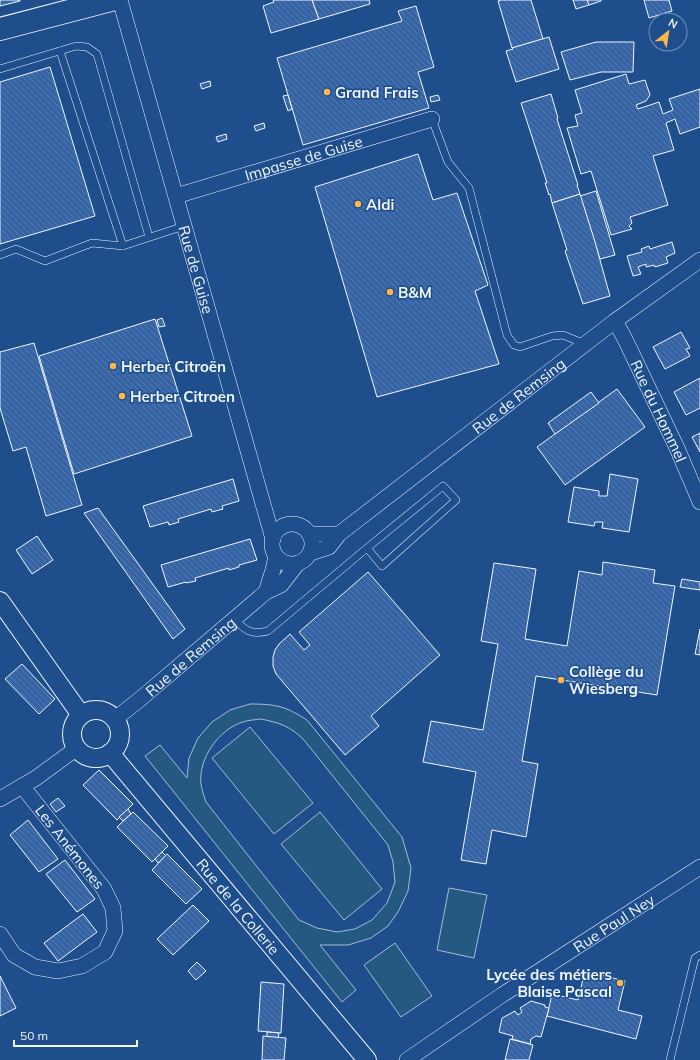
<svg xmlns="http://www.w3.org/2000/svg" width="700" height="1060" viewBox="0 0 700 1060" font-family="Mulish,sans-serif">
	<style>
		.pitch { fill: #245a82; stroke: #a8bbd7; fill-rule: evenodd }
		.building { fill: url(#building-back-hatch); stroke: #f2f6ff }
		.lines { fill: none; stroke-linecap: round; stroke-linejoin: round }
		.service-casing { stroke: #f2f6ff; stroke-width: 8 }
		.minor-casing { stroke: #f2f6ff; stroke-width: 16 }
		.tertiary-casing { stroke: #f2f6ff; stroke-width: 20 }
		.primary-casing { stroke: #f2f6ff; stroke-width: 24 }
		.service { stroke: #1f4e8c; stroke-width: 7 }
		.minor { stroke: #1f4e8c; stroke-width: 15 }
		.tertiary { stroke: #1f4e8c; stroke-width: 18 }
		.primary { stroke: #1f4e8c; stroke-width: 22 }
		.poi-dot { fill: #ffb74d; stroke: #1f4e8c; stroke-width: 1.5 }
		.labels { text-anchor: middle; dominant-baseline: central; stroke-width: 3; stroke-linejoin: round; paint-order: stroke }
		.poi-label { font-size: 15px; font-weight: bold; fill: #f2f6ff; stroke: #1f4e8c; text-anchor: start }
		.street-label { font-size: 15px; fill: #f2f6ff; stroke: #1f4e8c }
	</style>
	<defs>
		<pattern id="building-back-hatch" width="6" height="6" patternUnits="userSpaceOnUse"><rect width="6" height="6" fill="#3563a3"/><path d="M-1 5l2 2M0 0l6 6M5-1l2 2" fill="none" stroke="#537ab1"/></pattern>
	</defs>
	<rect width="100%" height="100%" fill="#1f4e8c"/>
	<g class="pitch">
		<path d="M250,704C276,704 285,706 307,720L402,837L411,868L408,891L398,912L388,926L371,938L348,945H320L356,990L342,1002L145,756L160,745L187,778L189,758L198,738L212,722L230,710ZM261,719C280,723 290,726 304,740L388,845L393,862L395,882L387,903L372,920L355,929L337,932L317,928L299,920L206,802C204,797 202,790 201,784C198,759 219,729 243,722C248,720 255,720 261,719Z"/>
		<polygon points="250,727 313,803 274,834 212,758"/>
		<polygon points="320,812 382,889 344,920 281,844"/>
		<polygon points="449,888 487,895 474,958 437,950"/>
		<polygon points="395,943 432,996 401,1017 364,965"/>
	</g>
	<g class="building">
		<polygon points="0,0 20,0 20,1 0,6"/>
		<polygon points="273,0 312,0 319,19 271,33 263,6 274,2"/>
		<polygon points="312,0 369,0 370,4 319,19"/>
		<polygon points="501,0 531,0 543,39 512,48 498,1"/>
		<polygon points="573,0 587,0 589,5 576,9"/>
		<polygon points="587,0 601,0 601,1 589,5"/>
		<polygon points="644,0 669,0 672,11 649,18"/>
		<polygon points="416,6 434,67 418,72 429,108 303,145 277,58 402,21 398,11"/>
		<polygon points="549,37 559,69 516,82 506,51 513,49 512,48"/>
		<polygon points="596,42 634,42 633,72 601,72 570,80 561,52"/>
		<polygon points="50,67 95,216 0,244 0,82"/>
		<polygon points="626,74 629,84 645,80 650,95 646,101 636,105 638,109 659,102 663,114 673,110 669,99 700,89 700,127 680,134 675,119 666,123 674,150 653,156 668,205 630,217 632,223 629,226 632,229 611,235 591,171 581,174 567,128 578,126 575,115 582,113 575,90"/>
		<polygon points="210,81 211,86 202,89 200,84"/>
		<polygon points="551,94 558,118 557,119 578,185 577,185 580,194 552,203 550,194 549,195 545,183 547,183 521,103"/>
		<polygon points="288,95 292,109 288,111 283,96"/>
		<polygon points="438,95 440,100 431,102 430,97"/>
		<polygon points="264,123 265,128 256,131 254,126"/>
		<polygon points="226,134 227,139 218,142 216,137"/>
		<polygon points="418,154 433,200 457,193 488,285 475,291 499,364 377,397 315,187"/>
		<polygon points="596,191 615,255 600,259 580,196"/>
		<polygon points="580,194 595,242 610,296 583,304 565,251 567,250 552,203"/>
		<polygon points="672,242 675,253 666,257 668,263 655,267 654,265 646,267 646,264 638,267 641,274 633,276 627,256 642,252 641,249 649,246 650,249"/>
		<polygon points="162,318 165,326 159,327 157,320"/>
		<polygon points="155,319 192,436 74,474 39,356"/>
		<polygon points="681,332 690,348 686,349 690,356 665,369 653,347"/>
		<polygon points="34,343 82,505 46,516 26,447 13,451 0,408 0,352"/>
		<polygon points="700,378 700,408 686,415 674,392"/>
		<polygon points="617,389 645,427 565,485 537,447"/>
		<polygon points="591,392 599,403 555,434 548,423"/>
		<polygon points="700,433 700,452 692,437"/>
		<polygon points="610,474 638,479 629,532 602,528 603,522 595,522 594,526 568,522 574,487 599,491 599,496 607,496"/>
		<polygon points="233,479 239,501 222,506 223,509 212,512 211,509 178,519 179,522 169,525 168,522 150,527 143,506"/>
		<polygon points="98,508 185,629 173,639 84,513"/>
		<polygon points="37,536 53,560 32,574 16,550"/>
		<polygon points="250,539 257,560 239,565 239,567 229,570 229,568 195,578 196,581 186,583 186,582 168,587 161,565"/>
		<polygon points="603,562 655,570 653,583 675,586 657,695 536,676 522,761 538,764 526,837 492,830 486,864 461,860 476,772 423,762 431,721 483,730 498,644 481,641 494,563 536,569 525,639 567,646 579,571 602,575"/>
		<polygon points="368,572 440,655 371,716 379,726 345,755 276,674 273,666 273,657 275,650 279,644 290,634 304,650 310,645 299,632"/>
		<polygon points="682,579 700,582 700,590 680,587"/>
		<polygon points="700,629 700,655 695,654"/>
		<polygon points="22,664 55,699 39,714 5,679"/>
		<polygon points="99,770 133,804 117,820 83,785"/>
		<polygon points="58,798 65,806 56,812 50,804"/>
		<polygon points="128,809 131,814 123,821 119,817"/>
		<polygon points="133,812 168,846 152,862 117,827"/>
		<polygon points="28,820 58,859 39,872 10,835"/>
		<polygon points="162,852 166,856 158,863 155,859"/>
		<polygon points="167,854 202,889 186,904 152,870"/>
		<polygon points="65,860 95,899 77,912 46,874"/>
		<polygon points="193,905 209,921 173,955 157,939"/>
		<polygon points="83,914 97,932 58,961 44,943"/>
		<polygon points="197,962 206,971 196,980 188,971"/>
		<polygon points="585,971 625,981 618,1010 642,1016 636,1039 547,1016 552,994 578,1000"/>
		<polygon points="0,976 16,1008 0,1016"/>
		<polygon points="261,982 284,984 281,1033 258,1031"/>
		<polygon points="531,1001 545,1005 545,1007 549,1008 541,1037 536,1036 531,1039 530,1044 512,1039 513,1036 499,1032 502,1018 515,1011 518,1015 522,1012 520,1008"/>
		<polygon points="267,1032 279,1033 278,1038 267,1037"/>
		<polygon points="263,1036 286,1038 284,1060 262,1060"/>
		<polygon points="510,1039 533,1045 529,1060 505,1060"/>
	</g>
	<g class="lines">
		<defs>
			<g id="service">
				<polyline points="60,51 123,246"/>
				<polyline points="0,69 76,46 87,47 97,54 149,237"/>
				<polyline points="432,119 448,162 469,188 507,335 514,345 520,347 552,336 563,335 585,344"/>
				<polyline points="0,255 16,249 45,261 92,243 123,246 184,226"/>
				<path d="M234,619C246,631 251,635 268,631L367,548L382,566L456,500L443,486L367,548"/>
				<polyline points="670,1060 695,958 700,955"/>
			</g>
			<g id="minor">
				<path id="s1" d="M120,0L273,539"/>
				<path id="s2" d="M176,196L432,119"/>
				<path id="s3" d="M615,321L625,339L677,448L700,502"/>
				<circle cx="292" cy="544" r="20"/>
				<polyline points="309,534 339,534"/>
				<path id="s4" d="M310,553L329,547L339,534L615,321L700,260"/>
				<polyline points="266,592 273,570 276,556"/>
				<path id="s5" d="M115,719L139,700L266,592L281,585L298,563"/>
				<polyline points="0,799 36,778 77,748"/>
				<polyline points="0,934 14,955 35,967 58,971 82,966 105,952 115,931 113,908 104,889 22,786"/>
				<path id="s6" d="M407,1060L502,995L700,867"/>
			</g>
			<g id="tertiary">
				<polyline points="0,601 81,715"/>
				<circle cx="96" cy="734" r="24"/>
				<path id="s7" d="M110,753L367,1060"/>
			</g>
			<polyline id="primary" points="0,29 111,0"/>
		</defs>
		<use href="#service" class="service-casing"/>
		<use href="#minor" class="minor-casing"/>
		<use href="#tertiary" class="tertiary-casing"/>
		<use href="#primary" class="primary-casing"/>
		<use href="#service" class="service"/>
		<use href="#minor" class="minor"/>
		<use href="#tertiary" class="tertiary"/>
		<use href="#primary" class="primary"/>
	</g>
	<g class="poi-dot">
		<circle cx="327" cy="92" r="4"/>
		<circle cx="358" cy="204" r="4"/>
		<circle cx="390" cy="292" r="4"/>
		<circle cx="113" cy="366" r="4"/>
		<circle cx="122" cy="396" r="4"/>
		<circle cx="561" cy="680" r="4"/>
		<circle cx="620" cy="983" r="4"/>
	</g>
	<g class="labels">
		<g class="poi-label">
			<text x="335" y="92">Grand Frais</text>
			<text x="366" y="204">Aldi</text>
			<text x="398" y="292">B&amp;M</text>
			<text x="121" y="366">Herber Citroën</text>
			<text x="130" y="396">Herber Citroen</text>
			<text x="569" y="671">Collège du<tspan x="569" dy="17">Wiesberg</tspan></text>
			<text x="612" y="974" text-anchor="end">Lycée des métiers<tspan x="612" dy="17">Blaise Pascal</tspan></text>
		</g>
		<g class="street-label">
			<text stroke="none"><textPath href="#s2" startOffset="133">Impasse de Guise</textPath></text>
			<text stroke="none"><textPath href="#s1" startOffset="280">Rue de Guise</textPath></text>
			<text stroke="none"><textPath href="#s4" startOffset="263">Rue de Remsing</textPath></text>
			<text stroke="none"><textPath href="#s3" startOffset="100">Rue du Hommel</textPath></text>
			<text stroke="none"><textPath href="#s5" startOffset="98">Rue de Remsing</textPath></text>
			<text transform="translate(70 847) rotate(52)">Les Anémones</text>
			<text stroke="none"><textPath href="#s7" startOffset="200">Rue de la Collerie</textPath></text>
			<text stroke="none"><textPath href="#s6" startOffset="248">Rue Paul Ney</textPath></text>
		</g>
	</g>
	<g transform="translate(668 32) rotate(30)"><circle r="19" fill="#1f4e8c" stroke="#7391ba"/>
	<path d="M0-3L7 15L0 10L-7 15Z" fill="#ffb74d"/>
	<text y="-6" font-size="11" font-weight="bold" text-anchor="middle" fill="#f2f6ff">N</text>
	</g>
	<path d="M14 1040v6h123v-6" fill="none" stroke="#f2f6ff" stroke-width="2"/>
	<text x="20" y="1040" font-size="12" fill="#f2f6ff" stroke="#1f4e8c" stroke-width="3" paint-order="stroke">50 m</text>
</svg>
